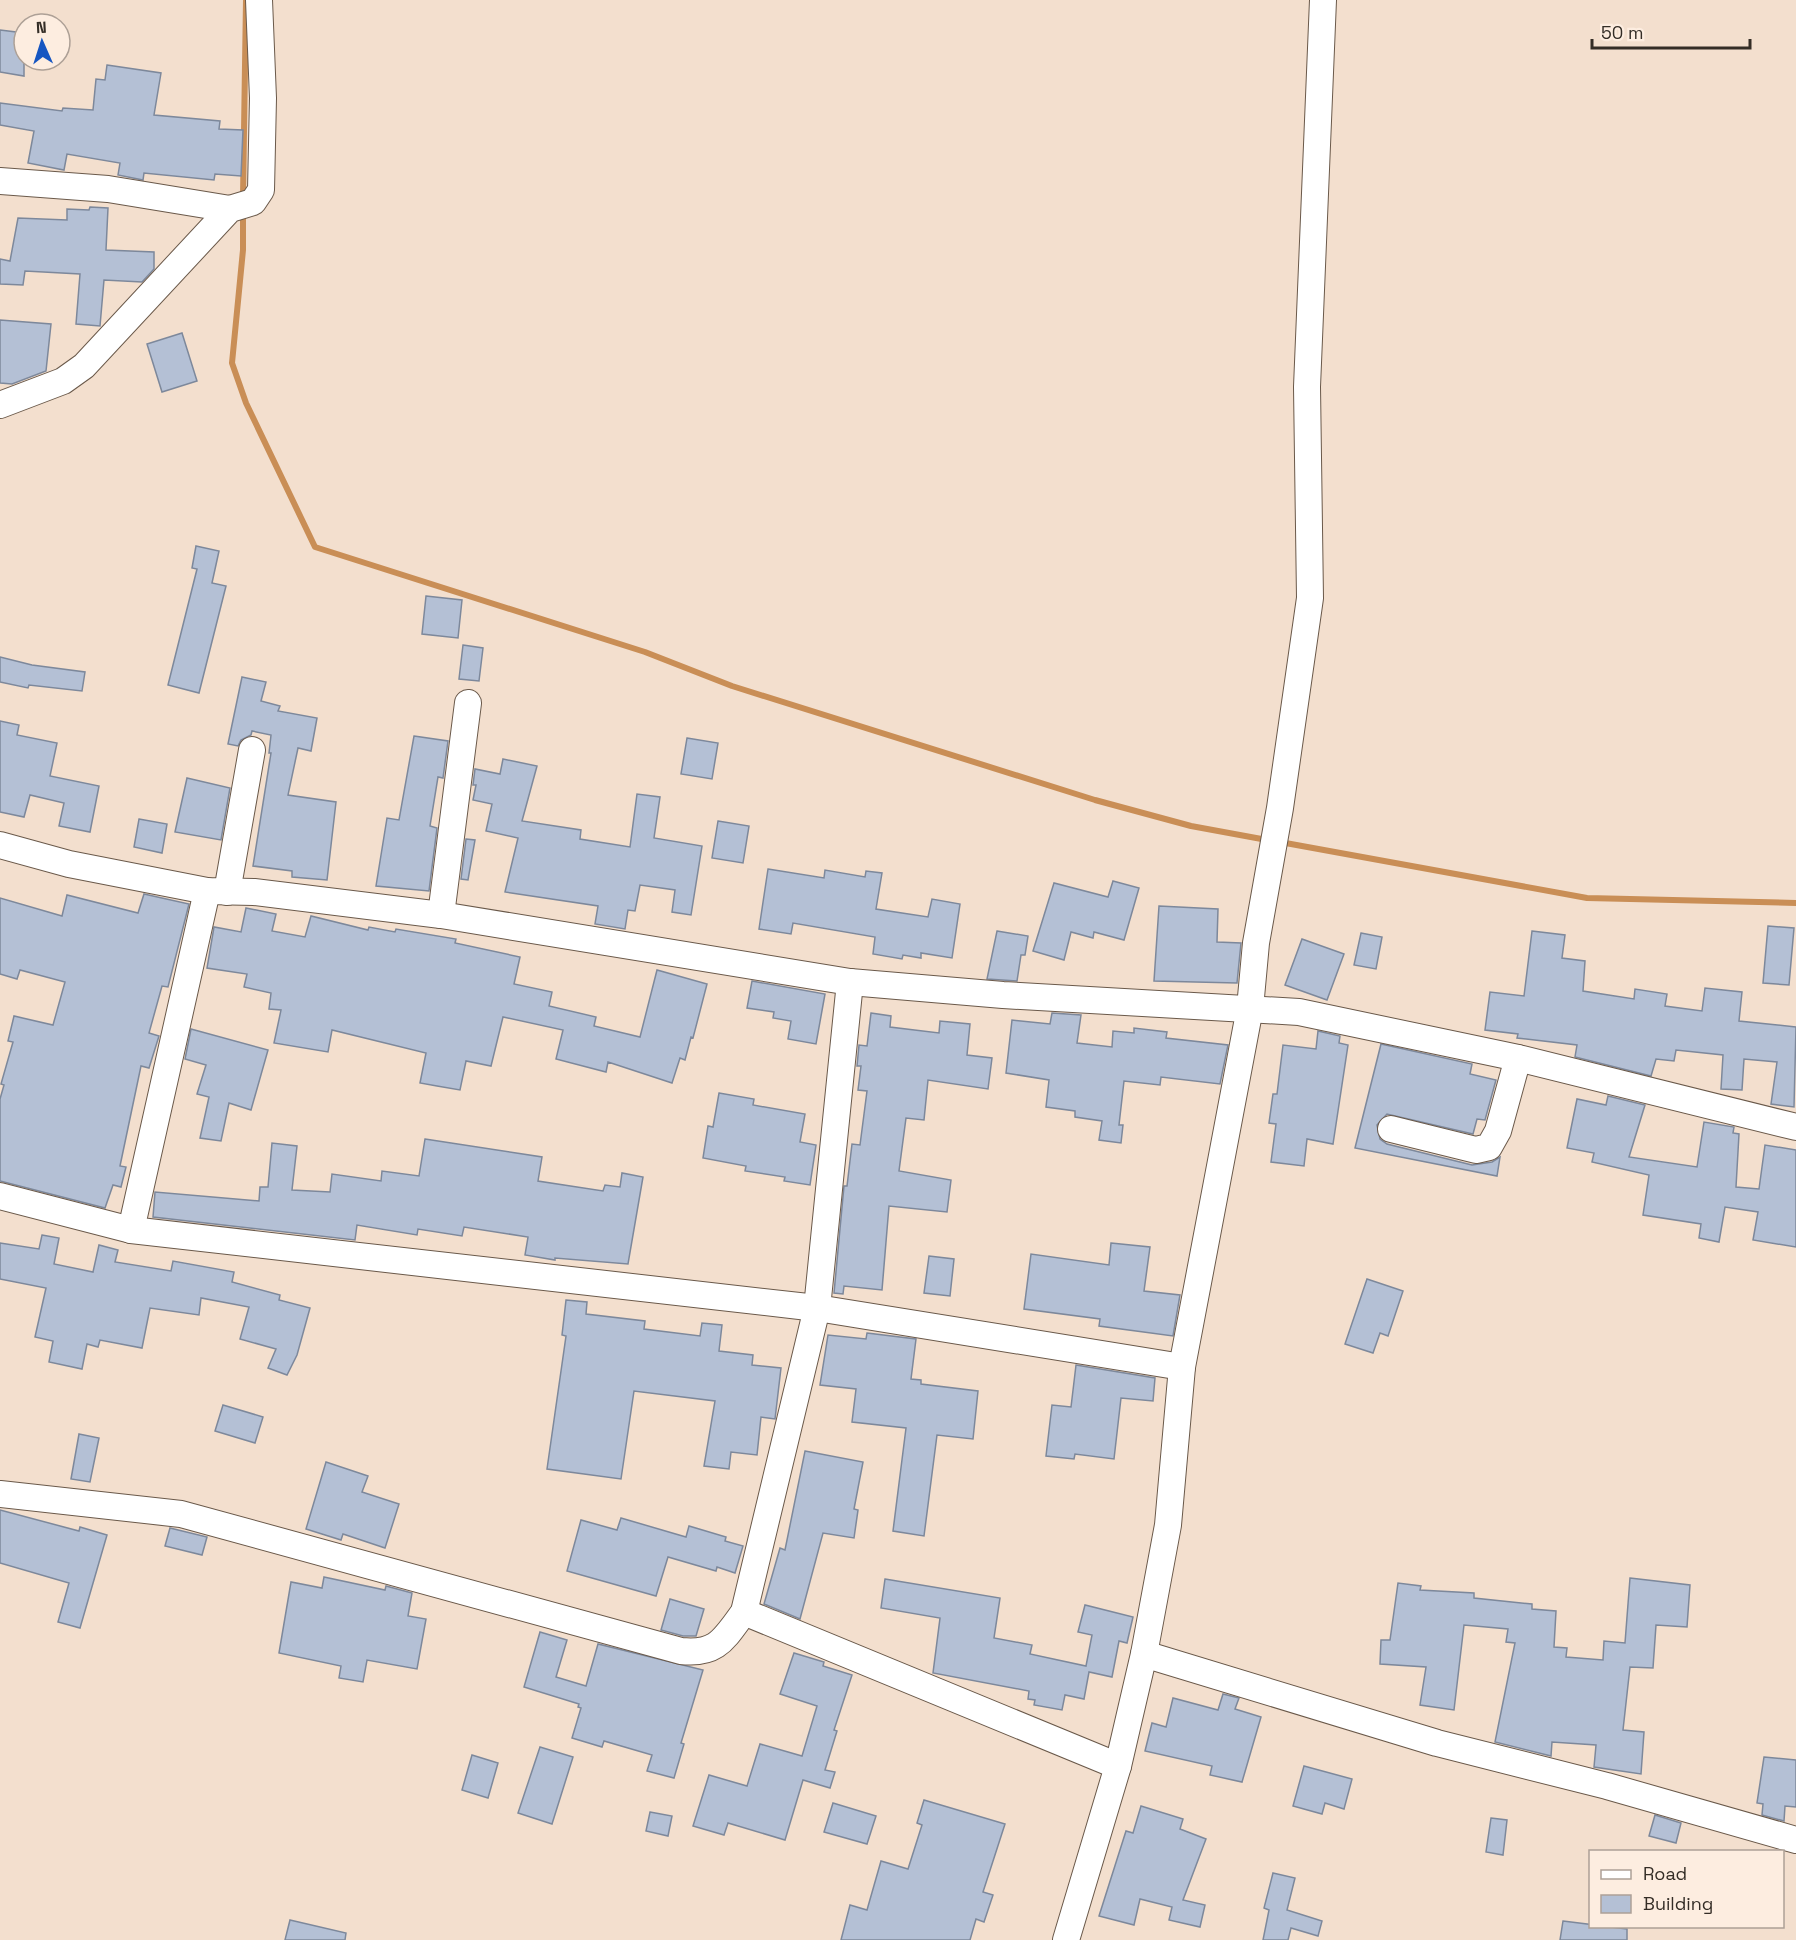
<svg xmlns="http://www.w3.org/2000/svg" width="1796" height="1940" viewBox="0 0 1796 1940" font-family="'Space Grotesk',sans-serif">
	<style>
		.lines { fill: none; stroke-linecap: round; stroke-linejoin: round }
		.stream { stroke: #c98e56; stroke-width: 6 }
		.building { fill: #b4c0d5; stroke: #7d889b; stroke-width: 1.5 }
		.street-casing { stroke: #6a594a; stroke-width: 28 }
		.street { stroke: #fff; stroke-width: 26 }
	</style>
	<rect width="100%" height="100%" fill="#f3dfce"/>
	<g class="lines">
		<g class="stream">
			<polyline points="243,197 246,0"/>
			<polyline points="243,211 243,250 232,363 246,403 315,547 645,652 732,686 1095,800 1191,826 1267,840"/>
			<polyline points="1280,842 1587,898 1796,903"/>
		</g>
	</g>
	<g class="building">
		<polygon points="0,30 24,33 24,76 0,72"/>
		<polygon points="107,65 161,73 154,115 220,121 219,129 243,130 241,176 215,174 214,180 144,173 143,180 118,175 120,163 67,154 64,170 28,163 34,131 0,125 0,103 62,111 63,108 93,110 96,79 105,80"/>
		<polygon points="90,207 108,208 106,250 154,252 154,269 142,282 104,280 100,326 76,324 80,274 25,271 23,285 0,284 0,259 10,261 18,218 67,220 67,209 89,210"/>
		<polygon points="0,320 51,324 46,371 12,384 0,383"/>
		<polygon points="182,333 197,381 162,392 147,344"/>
		<polygon points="196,546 219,551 212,583 226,586 199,693 168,685 197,569 192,568"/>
		<polygon points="426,596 462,600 458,638 422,634"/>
		<polygon points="463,645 483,648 479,681 459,679"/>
		<polygon points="0,657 32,665 85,672 82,691 29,685 28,688 0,682"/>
		<polygon points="242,677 266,682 261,701 280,706 278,711 317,718 311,751 298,748 288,795 336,802 327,880 292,877 292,871 253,866 271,753 269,753 271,735 252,731 251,735 241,740 238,746 228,744"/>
		<polygon points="0,721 19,725 17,735 57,743 50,776 99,786 90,832 59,826 64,803 30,795 24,817 0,812"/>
		<polygon points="414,736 448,741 443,778 438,777 430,826 437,828 429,891 376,886 387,818 399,820"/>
		<polygon points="687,738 718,743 712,779 681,774"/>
		<polygon points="503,759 537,766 522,821 581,830 580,839 630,847 637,794 660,797 654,838 702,846 691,915 672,912 675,890 640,885 635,911 628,910 625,929 595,924 598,906 505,892 518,838 486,831 492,804 473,800 476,785 473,785 475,769 500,774"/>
		<polygon points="187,778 230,788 221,840 175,832"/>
		<polygon points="139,819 167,824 162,853 134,847"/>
		<polygon points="718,821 749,826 743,863 712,858"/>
		<polygon points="466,839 475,840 468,880 461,879"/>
		<polygon points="768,869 824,878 825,870 865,877 866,871 882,873 876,909 928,917 932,899 960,904 952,958 921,953 921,958 903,955 902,959 873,954 875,937 793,923 791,934 759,929"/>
		<polygon points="1113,881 1139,888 1124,940 1094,932 1093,938 1071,932 1064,960 1033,951 1054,883 1108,897"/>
		<polygon points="144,894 189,904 168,987 162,986 149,1033 159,1036 149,1068 141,1066 120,1166 126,1167 121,1187 113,1185 105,1208 0,1181 0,1099 4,1085 1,1084 13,1042 8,1041 14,1016 53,1025 65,982 20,970 17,979 0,974 0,898 62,916 67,895 138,913"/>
		<polygon points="1159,906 1218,909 1217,942 1241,943 1237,983 1154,981"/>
		<polygon points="246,908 276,914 272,931 305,937 311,916 368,930 369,927 395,932 396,929 456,939 455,943 520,957 514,984 552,992 549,1006 596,1017 594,1026 640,1037 657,970 707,984 693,1038 691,1037 685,1060 680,1058 672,1083 608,1062 606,1072 556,1059 563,1030 503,1017 491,1066 466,1061 460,1090 437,1086 420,1083 426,1053 332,1030 328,1052 274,1043 281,1010 269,1009 271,993 244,987 247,974 207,968 214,927 241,932"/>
		<polygon points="1768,926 1794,928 1789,985 1763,983"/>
		<polygon points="997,931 1028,936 1025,955 1021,955 1017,981 987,979"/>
		<polygon points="1532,931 1565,935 1562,958 1585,961 1583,991 1634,999 1635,989 1667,994 1665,1006 1702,1011 1705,988 1742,992 1739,1021 1796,1027 1794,1107 1771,1104 1777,1062 1744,1059 1742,1090 1721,1089 1723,1055 1676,1050 1674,1061 1656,1059 1651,1076 1575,1057 1577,1045 1517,1038 1518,1034 1485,1030 1490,992 1524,996"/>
		<polygon points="1361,933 1382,937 1376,969 1354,965"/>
		<polygon points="1302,939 1344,954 1327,1000 1285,985"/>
		<polygon points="752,981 825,994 816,1044 788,1039 791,1021 773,1018 774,1012 747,1008"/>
		<polygon points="871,1013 891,1016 890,1027 939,1033 940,1021 970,1024 967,1055 992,1058 988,1089 928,1080 924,1120 906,1118 899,1171 951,1180 947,1212 889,1206 882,1290 844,1286 843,1294 834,1293 844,1186 847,1186 852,1144 860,1145 867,1091 858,1090 861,1066 857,1066 859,1045 867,1046"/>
		<polygon points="1052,1013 1081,1015 1077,1043 1112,1047 1113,1031 1134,1033 1134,1028 1167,1032 1166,1038 1228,1045 1220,1084 1161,1077 1160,1085 1124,1081 1119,1125 1123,1125 1121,1143 1099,1140 1102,1121 1075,1117 1075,1111 1046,1107 1049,1080 1006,1073 1012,1020 1050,1024"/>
		<polygon points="191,1029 268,1050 251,1110 229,1103 221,1141 200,1138 209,1097 197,1094 206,1065 185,1059"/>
		<polygon points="1318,1031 1340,1036 1339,1043 1348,1045 1333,1144 1307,1139 1304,1166 1271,1162 1276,1124 1269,1123 1273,1094 1277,1094 1283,1045 1316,1049"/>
		<polygon points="1381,1044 1472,1064 1470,1074 1496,1080 1485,1120 1477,1119 1473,1134 1387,1114 1377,1125 1380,1139 1387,1144 1472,1165 1492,1162 1500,1157 1497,1176 1355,1148"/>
		<polygon points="719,1093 754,1099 753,1105 805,1114 800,1142 816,1145 810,1185 784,1181 785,1177 745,1171 746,1166 703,1158 708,1126 713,1127"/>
		<polygon points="1608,1096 1645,1105 1629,1157 1697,1167 1704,1122 1734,1127 1733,1133 1739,1134 1736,1187 1759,1189 1765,1145 1796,1150 1796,1247 1753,1240 1758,1212 1725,1207 1719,1242 1699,1238 1701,1224 1643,1215 1649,1175 1592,1162 1594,1153 1567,1148 1577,1099 1606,1105"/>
		<polygon points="425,1139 542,1157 538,1181 603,1191 605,1185 620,1187 622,1173 643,1177 628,1264 555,1258 555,1260 525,1255 528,1237 464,1227 462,1236 418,1229 417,1235 357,1225 355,1240 153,1217 155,1192 259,1201 260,1187 268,1187 272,1143 297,1146 292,1190 330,1192 332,1174 381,1181 382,1171 419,1176"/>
		<polygon points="42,1235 59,1238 54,1264 93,1272 99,1245 118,1250 115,1262 171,1271 173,1261 234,1272 232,1282 280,1295 279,1300 310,1308 297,1355 287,1375 268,1368 276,1349 240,1339 249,1307 201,1298 199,1315 150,1308 142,1348 100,1340 98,1347 87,1344 82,1369 49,1362 53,1341 35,1337 46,1288 0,1279 0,1243 39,1249"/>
		<polygon points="1111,1243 1150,1247 1144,1291 1180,1295 1173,1336 1099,1326 1100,1319 1024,1309 1031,1254 1109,1265"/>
		<polygon points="929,1256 954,1259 950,1296 924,1293"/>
		<polygon points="1367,1279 1403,1291 1388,1336 1380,1333 1373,1353 1345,1344"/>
		<polygon points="566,1300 587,1302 586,1314 645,1321 644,1329 700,1336 702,1323 722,1325 719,1351 753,1355 752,1365 781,1368 775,1419 761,1417 757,1455 731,1452 729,1469 704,1466 715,1401 634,1391 621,1479 547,1469 566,1336 562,1335"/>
		<polygon points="867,1333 916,1339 911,1379 921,1380 921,1384 978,1391 973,1439 937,1435 924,1536 893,1531 906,1428 852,1422 856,1389 820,1385 828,1335 866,1339"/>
		<polygon points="1076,1365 1155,1378 1153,1401 1121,1398 1114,1459 1075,1454 1074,1459 1046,1456 1052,1405 1071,1407"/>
		<polygon points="223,1405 263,1417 255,1443 215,1431"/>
		<polygon points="79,1434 99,1438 90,1482 71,1479"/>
		<polygon points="805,1451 863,1462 854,1509 858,1510 854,1538 823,1533 800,1619 764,1604 780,1548 785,1550"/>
		<polygon points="326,1462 368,1476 362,1492 399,1504 385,1548 343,1534 341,1540 306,1529"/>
		<polygon points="0,1510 79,1531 80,1527 107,1535 80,1628 58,1622 69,1583 0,1563"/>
		<polygon points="621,1518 686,1537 689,1526 726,1537 725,1541 743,1546 735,1573 717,1567 716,1571 668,1557 656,1596 567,1571 581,1520 617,1530"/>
		<polygon points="170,1528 207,1537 202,1555 165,1546"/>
		<polygon points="324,1577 385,1590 386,1586 412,1593 408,1616 426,1619 417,1669 367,1660 363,1682 339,1678 341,1666 279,1653 291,1582 322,1588"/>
		<polygon points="1630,1578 1690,1585 1687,1627 1656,1625 1653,1668 1630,1667 1623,1730 1644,1732 1641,1774 1594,1767 1596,1745 1552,1742 1551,1756 1495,1742 1515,1643 1506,1642 1508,1629 1464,1625 1454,1710 1420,1705 1426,1667 1380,1664 1381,1640 1390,1640 1398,1583 1421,1586 1420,1590 1474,1593 1474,1598 1532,1604 1532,1609 1556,1611 1554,1647 1567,1648 1566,1657 1603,1660 1604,1641 1625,1643"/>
		<polygon points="885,1579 1000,1598 994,1638 1032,1645 1030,1654 1086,1666 1092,1635 1078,1632 1085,1605 1133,1617 1127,1643 1119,1641 1112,1677 1089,1672 1084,1699 1065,1695 1062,1710 1034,1705 1035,1700 1028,1699 1029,1691 933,1673 940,1618 881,1608"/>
		<polygon points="670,1599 704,1609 696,1636 683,1636 661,1630"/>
		<polygon points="540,1632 567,1640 556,1677 586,1686 598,1644 703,1670 681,1743 684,1744 674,1778 647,1771 652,1755 604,1741 602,1747 572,1738 581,1708 578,1707 579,1704 524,1687"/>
		<polygon points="794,1653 824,1662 823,1666 852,1675 834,1730 837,1731 825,1770 835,1772 830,1788 803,1780 785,1840 728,1823 724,1835 693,1826 709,1775 747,1786 760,1744 802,1756 817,1706 780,1694"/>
		<polygon points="1223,1694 1239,1698 1235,1709 1261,1717 1242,1782 1210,1775 1212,1766 1145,1751 1152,1723 1166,1727 1173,1698 1218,1710"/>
		<polygon points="540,1747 573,1757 552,1824 518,1813"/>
		<polygon points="472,1755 498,1763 488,1798 462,1790"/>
		<polygon points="1764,1757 1796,1760 1796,1807 1785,1806 1784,1821 1762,1815 1763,1804 1757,1803"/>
		<polygon points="1304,1766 1352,1779 1344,1809 1325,1803 1322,1814 1293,1806"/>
		<polygon points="924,1800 1005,1824 983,1892 993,1895 984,1922 976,1919 970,1940 841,1940 850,1905 867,1910 881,1861 908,1869 922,1825 917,1823"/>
		<polygon points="833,1803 876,1816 867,1844 824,1832"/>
		<polygon points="1141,1806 1183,1819 1180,1829 1206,1839 1183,1900 1205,1905 1200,1927 1169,1920 1172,1907 1140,1899 1134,1925 1099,1916 1126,1831 1133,1833"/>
		<polygon points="650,1812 672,1816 668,1836 646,1831"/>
		<polygon points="1655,1815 1681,1823 1676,1843 1649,1836"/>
		<polygon points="1491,1818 1507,1820 1503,1855 1486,1852"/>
		<polygon points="1273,1873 1295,1878 1287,1910 1322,1921 1318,1936 1291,1928 1288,1940 1263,1940 1269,1910 1264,1908"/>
		<polygon points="290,1920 346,1933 345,1940 285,1940"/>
		<polygon points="1563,1921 1627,1929 1627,1940 1560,1940"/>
	</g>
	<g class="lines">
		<defs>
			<g id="street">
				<polyline points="0,181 108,189 230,209"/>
				<polyline points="0,405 63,381 84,366 230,209 253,202 261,190 263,98 259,0"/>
				<polyline points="0,845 69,864 207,891 254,892 441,915 850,982 1003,995 1299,1012 1518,1058 1796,1127"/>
				<polyline points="227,892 252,750"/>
				<polyline points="441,915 468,703"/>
				<polyline points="1391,1129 1476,1150 1489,1147 1498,1131 1518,1058"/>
				<polyline points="0,1196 131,1230 817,1308 1182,1367"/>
				<polyline points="131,1230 207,891"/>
				<path d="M0,1494L181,1514L681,1651C717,1655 724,1639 744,1612L817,1308L850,982"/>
				<polyline points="744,1612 1118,1766"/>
				<polyline points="1144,1654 1437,1743 1607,1786 1796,1840"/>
				<polyline points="1066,1940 1118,1766 1144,1654 1168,1525 1182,1367 1250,1008 1256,943 1280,808 1310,598 1307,387 1323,0"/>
			</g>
		</defs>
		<use href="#street" class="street-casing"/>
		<use href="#street" class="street"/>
	</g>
	<rect x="1589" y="1850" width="195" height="78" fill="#fdede0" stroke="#ada096" stroke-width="1.5"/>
	<rect x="1601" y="1870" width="30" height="9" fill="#ffffff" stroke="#ada096" stroke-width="1.5"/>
	<text x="1643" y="1880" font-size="18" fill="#342d26">Road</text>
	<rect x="1601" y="1895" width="30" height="18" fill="#b4c0d5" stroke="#ada096" stroke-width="1.5"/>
	<text x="1643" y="1910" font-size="18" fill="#342d26">Building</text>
	<g transform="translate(42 42) rotate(357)"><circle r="28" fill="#fdede0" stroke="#ada096" stroke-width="1.5"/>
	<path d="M0-4.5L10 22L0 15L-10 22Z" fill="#1555c1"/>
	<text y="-9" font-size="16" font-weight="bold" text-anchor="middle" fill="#342d26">N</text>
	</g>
	<path d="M1592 39v9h158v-9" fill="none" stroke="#342d26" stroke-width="3"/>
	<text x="1601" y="39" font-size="18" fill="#342d26" stroke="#fdede0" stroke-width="4.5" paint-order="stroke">50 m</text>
</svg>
